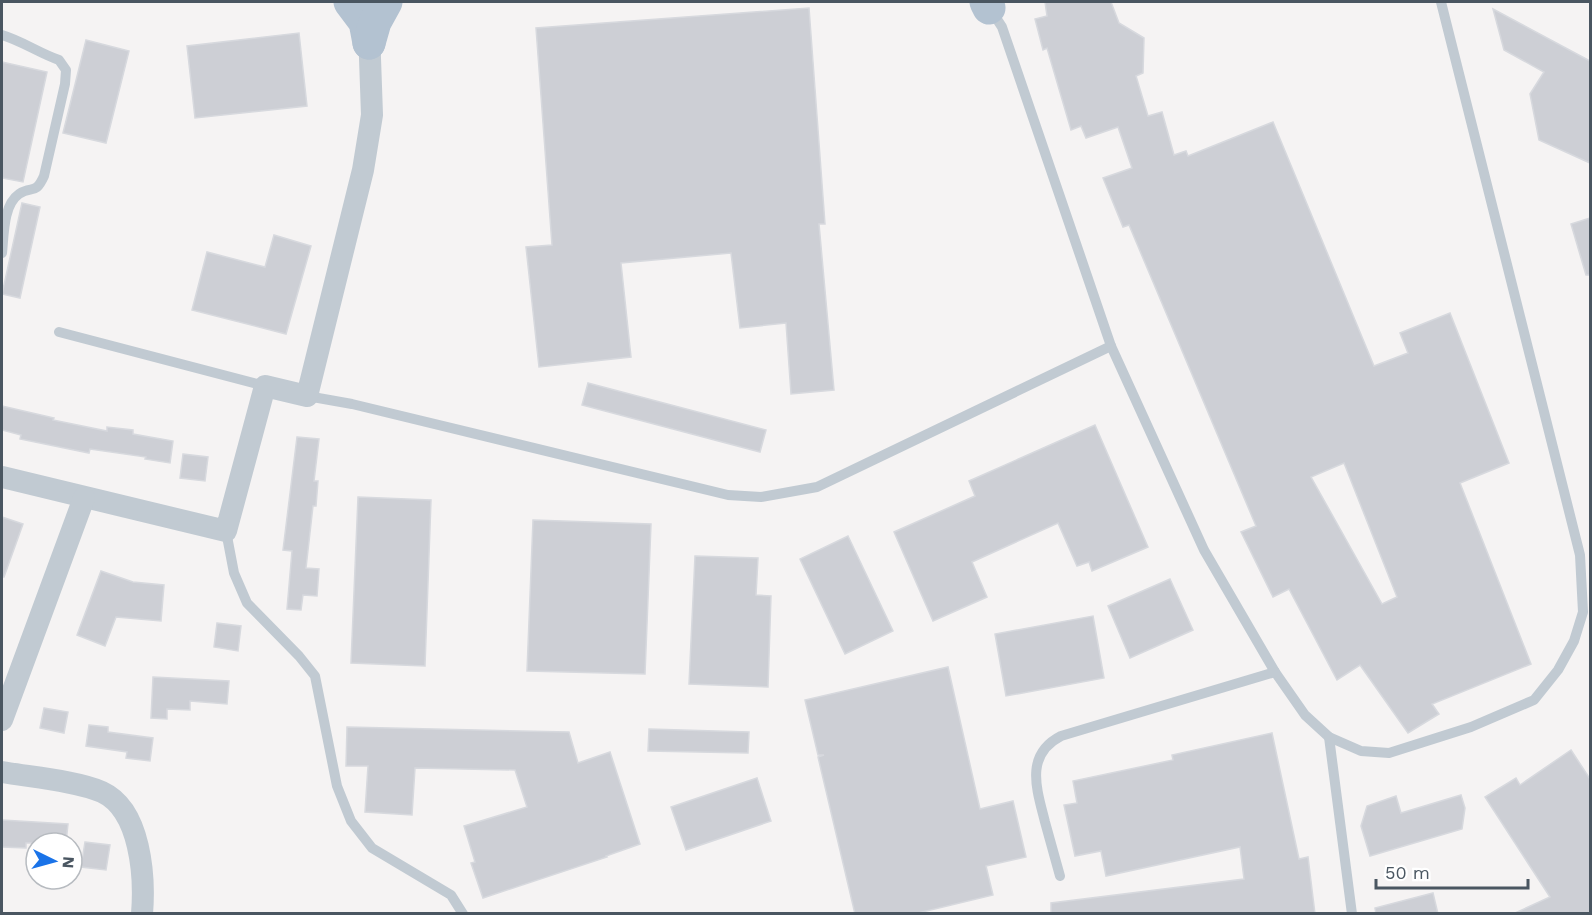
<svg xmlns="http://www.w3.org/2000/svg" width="1592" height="915" viewBox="0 0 1592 915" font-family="'Work Sans',sans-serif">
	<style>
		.building { fill: #cdcfd5; stroke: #d7d9de; stroke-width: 1.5; fill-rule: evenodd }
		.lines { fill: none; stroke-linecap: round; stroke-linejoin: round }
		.lane { stroke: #c1cad2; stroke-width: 10 }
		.street { stroke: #c1cad2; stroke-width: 22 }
		.primary { stroke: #b3c2d1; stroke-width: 33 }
	</style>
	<rect width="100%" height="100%" fill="#f5f3f3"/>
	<g class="building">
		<path d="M1045,2H1111L1119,23L1144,38L1143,73L1136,76L1148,116L1162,112L1174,155L1186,151L1188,156L1273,122L1374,366L1408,353L1400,333L1450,313L1509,463L1460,483L1531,664L1432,704L1439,714L1408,733L1360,665L1337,680L1289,589L1273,597L1241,532L1256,526L1129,225L1123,227L1103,178L1132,168L1118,127L1086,138L1081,126L1071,130L1047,48L1043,50L1035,19L1047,16ZM1344,463L1397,597L1382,604L1311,477Z"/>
		<polygon points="809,8 825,224 819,224 834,390 791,394 786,323 740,328 731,253 621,263 631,357 539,367 526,247 552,245 536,28"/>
		<polygon points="1493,9 1590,61 1590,163 1539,140 1530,94 1544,72 1504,50"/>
		<polygon points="299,33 307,106 195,118 187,46"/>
		<polygon points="86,40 129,51 106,143 63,133"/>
		<polygon points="2,62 47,72 23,182 2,178"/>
		<polygon points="22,203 40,207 20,298 2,294"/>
		<polygon points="1590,218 1590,275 1586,275 1571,224"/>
		<polygon points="274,235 311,246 286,334 192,310 207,252 265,267"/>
		<polygon points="588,383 766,430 760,452 582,405"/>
		<polygon points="2,406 54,418 53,420 107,431 107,427 133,430 133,434 173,441 170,463 145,459 146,457 90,449 89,453 20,439 21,435 2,430"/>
		<polygon points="1095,425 1148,547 1092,571 1089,562 1077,566 1058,523 972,562 987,597 933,621 894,532 975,496 969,481"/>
		<polygon points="297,437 319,439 314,481 318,481 316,506 313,506 306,568 319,569 317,596 303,595 301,610 287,609 292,551 283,550"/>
		<polygon points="183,454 208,457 205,481 180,478"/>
		<polygon points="358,497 431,500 425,666 351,663"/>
		<polygon points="2,517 23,524 4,577 2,577"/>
		<polygon points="533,520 651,524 645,674 527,671"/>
		<polygon points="848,536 893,631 845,654 800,559"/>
		<polygon points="695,556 758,558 756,595 771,596 768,687 689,684"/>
		<polygon points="101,571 133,582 164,585 161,621 116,617 105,646 77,635"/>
		<polygon points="1170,579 1193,630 1130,658 1108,606"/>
		<polygon points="1093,616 1104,678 1006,696 995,634"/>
		<polygon points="217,623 241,626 238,651 214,647"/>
		<polygon points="948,667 980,809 1013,801 1026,857 986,866 993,895 914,914 855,914 818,757 824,755 818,755 805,700"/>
		<polygon points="153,677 229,681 227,704 190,701 190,710 167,709 167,719 151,718"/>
		<polygon points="44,708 68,712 64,733 40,728"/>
		<polygon points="89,725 108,727 108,732 153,738 150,761 126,758 127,752 86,746"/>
		<polygon points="347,727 569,732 578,763 610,752 640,844 606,856 607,857 483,898 471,863 475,862 464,826 527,807 515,770 415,768 412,815 365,812 368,766 346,766"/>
		<polygon points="649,729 749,732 748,753 648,751"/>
		<polygon points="1272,733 1299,859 1308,857 1315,914 1051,914 1051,903 1244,879 1240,847 1106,876 1101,851 1075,856 1064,805 1077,803 1073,781 1173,760 1172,755"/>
		<polygon points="1571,750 1590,779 1590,914 1513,914 1550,897 1485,797 1516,778 1520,785"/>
		<polygon points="757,778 771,821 686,850 671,807"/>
		<polygon points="1461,795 1465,808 1462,829 1370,856 1361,826 1367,806 1396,796 1401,813"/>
		<polygon points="2,820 68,824 66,843 26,843 26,848 2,847"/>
		<polygon points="85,842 110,845 106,870 81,867"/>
		<polygon points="1433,893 1438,914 1376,914 1375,908"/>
	</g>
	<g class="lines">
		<g class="lane">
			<polyline points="991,10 1002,27 1111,346 1204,550 1275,672 1305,715 1329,737 1361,751 1389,753 1471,727 1534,700 1558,670 1574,641 1583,612 1580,555 1441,2"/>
			<path d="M2,35C22,41 39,53 59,60L66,70L65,84L44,176C35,196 32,185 19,194C3,205 4,235 2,253"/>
			<polyline points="59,332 265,386"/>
			<polyline points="307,396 352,404 728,495 761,497 817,487 1111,346"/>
			<polyline points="226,531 234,573 247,603 299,656 315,676 337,786 351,821 372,848 451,895 463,914"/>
			<polyline points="1329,737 1352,914"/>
			<path d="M1060,876C1055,858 1050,840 1045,822C1037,790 1024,755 1061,736L1275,672"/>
		</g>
		<g class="street">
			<polyline points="2,477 226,531 265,386 307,396 363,170 372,115 369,30"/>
			<polyline points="2,720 84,498"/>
			<path d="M2,772C30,777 77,781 102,792C141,810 145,877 142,914"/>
		</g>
		<g class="primary">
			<polyline points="350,2 365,22 369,43"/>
			<polyline points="986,2 989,8"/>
			<polyline points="369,43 375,22 386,2"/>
		</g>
	</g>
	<rect width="1592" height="915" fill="none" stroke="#4a5661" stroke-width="6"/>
	<g transform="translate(54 861) rotate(95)"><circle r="28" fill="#ffffff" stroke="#b7bbc0" stroke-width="1.5"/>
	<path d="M0-4.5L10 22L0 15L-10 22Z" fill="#1a73e8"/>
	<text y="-9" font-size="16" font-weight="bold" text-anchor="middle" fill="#4a5661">N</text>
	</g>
	<path d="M1376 879v9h152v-9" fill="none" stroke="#4a5661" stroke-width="3"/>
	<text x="1385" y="879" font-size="18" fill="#4a5661" stroke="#ffffff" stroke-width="4.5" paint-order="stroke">50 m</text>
</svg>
